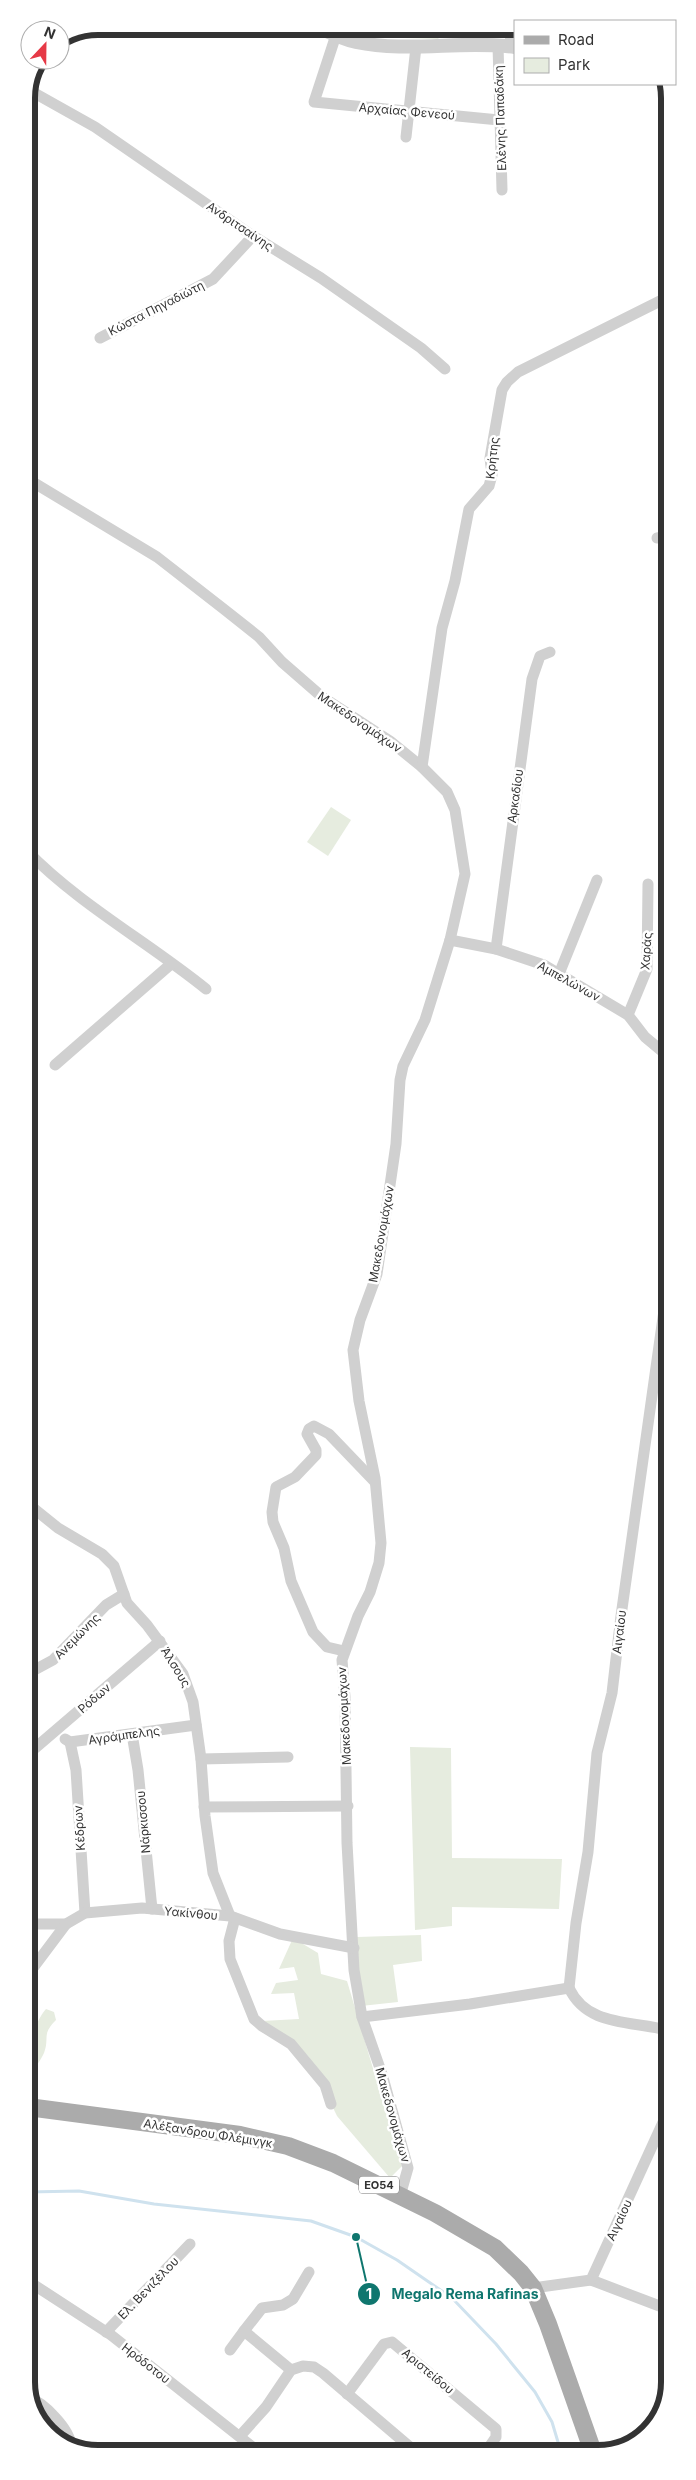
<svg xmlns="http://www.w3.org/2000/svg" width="696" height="2480" viewBox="0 0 696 2480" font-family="Inter,sans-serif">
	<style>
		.green { fill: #e6ecdf }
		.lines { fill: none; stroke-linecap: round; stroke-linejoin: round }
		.stream { stroke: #cfe2ee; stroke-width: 3 }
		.minor { stroke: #d0d0d0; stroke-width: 11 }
		.tertiary { stroke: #d0d0d0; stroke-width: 14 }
		.primary { stroke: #ababab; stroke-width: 18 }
		.labels { text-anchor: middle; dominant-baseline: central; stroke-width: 5; stroke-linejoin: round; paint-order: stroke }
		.shield { fill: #fff; stroke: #707070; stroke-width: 1 }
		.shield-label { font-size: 11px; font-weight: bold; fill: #333 }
		.street-label { font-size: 12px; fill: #333; stroke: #fff }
		.rim { fill: none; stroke: #333; stroke-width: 6 }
		.leader { fill: none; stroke: #0f766e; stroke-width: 2 }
		.callout-dot { fill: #0f766e; stroke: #fff; stroke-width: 2 }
		.mark-label { font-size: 15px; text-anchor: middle; font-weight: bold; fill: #fff }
		.callout-label { font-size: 14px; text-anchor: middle; font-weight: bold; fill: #0f766e; stroke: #fff; stroke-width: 5; stroke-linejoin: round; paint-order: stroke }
	</style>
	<rect width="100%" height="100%" fill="#fff"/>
	<g class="green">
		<polygon points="373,27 450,27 438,39 366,37"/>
		<polygon points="331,807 351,820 328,856 307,842"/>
		<polygon points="410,1747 451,1748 452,1858 562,1859 559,1909 452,1907 452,1926 415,1930"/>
		<polygon points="421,1935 422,1961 393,1965 398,2002 361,2006 357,1937"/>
		<polygon points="293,1938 318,1953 321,1974 347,1981 402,2166 390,2178 337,2116 308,2056 262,2021 299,2019 294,1993 271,1994 276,1983 298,1980 294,1967 279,1969"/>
		<path d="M46,2009L54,2012L56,2020C41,2035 50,2037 44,2053C40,2062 33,2070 27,2077C27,2056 32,2025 46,2009Z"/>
	</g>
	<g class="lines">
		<polyline class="stream" points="28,2192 79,2191 154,2204 311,2221 356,2237 397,2260 452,2298 496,2344 535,2392 552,2422 561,2452"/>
		<g class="minor">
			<polyline points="336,35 314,102 499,120"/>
			<polyline points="498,45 502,190"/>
			<polyline points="507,46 515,32"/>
			<polyline points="29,90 95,127 253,236 321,278 421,348 445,369"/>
			<polyline points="406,137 416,47"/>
			<polyline points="100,338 213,279 253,236"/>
			<polyline points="26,478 157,557 225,610 259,637 282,662 321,696 390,741 422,767 447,792 455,810 465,874 450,940 425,1020 403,1066 400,1080 396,1144 377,1274 360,1320 353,1350 359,1401 375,1478 381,1543 379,1563 370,1592 358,1616 342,1660 345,1697 347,1843 354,1970 362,2017 382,2074 408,2168 400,2196"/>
			<polyline points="657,538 669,536"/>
			<polyline points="422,767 442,628 455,581 469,509 489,486 492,475 490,458 502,390 507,382 518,372 668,297"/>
			<path d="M27,851C80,905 148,942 206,989"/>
			<polyline points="450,940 496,949 544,965 628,1015 645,1037 669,1057"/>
			<polyline points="496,949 532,679 540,656 550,652"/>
			<polyline points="559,974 597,880"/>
			<polyline points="628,1015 647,969 648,884"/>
			<polyline points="55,1065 171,964"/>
			<polyline points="27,1503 58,1528 102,1554 114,1566 127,1603 147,1625 183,1674 193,1702 201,1759 205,1816 213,1873 230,1916"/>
			<polyline points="344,1651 327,1647 313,1632 291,1581 284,1548 273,1522 272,1512 276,1487 295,1477 316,1455 316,1450 307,1434 309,1429 314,1426 329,1434 375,1482"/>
			<polyline points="27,1674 53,1660 106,1605 124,1594"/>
			<polyline points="132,1734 138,1770 152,1909"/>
			<polyline points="65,1739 70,1742 196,1725"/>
			<polyline points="70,1742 76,1770 85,1913"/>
			<polyline points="27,1755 160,1641"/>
			<polyline points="201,1759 288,1757"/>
			<polyline points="204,1807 348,1806"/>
			<polyline points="235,1918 229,1941 230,1959 254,2019 262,2026 291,2044 325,2085 331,2104"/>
			<polyline points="27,1924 66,1924 85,1913 142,1908 230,1916 280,1934 354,1948"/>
			<polyline points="27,1976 66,1924"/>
			<polyline points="569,1988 576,1923 588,1852 597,1753 612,1693 621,1616 669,1275"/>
			<path d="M569,1988C588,2028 633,2020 670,2031"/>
			<polyline points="362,2017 470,2004 569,1988"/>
			<polyline points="591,2280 670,2310"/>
			<polyline points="28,2281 111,2335 260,2453"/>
			<polyline points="533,2288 591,2280 670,2107"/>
			<polyline points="106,2332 190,2244"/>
			<polyline points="230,2350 244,2331"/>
			<polyline points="291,2370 244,2331 262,2308 283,2305 293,2299 309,2272"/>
			<polyline points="347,2394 384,2344 392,2342 496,2429 496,2437 485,2453"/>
			<path d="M28,2397C44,2403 69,2428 71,2445"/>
			<polyline points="240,2436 266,2407 291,2370 303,2366 314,2367 323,2373 417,2453"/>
		</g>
		<path class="tertiary" d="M316,26C329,32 342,39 356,42C408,53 462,40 515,47"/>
		<polyline class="primary" points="28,2107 240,2135 288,2146 333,2163 435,2213 495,2248 521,2273 533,2288 548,2324 593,2452"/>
	</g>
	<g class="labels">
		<rect class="shield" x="359" y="2176.5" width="40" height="17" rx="4"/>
		<g class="shield-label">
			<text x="379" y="2185">ΕΟ54</text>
		</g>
		<g class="street-label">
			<text transform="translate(407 111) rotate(5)">Αρχαίας Φενεού</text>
			<text transform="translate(500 118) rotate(-92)">Ελένης Παπαδάκη</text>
			<text transform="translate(240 226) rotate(34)">Ανδριτσαίνης</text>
			<text transform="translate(156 308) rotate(-27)">Κώστα Πηγαδιώτη</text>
			<text transform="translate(492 458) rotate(-84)">Κρήτης</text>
			<text transform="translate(360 722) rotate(34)">Μακεδονομάχων</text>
			<text transform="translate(515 796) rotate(-82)">Αρκαδίου</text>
			<text transform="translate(646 951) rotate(-86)">Χαράς</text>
			<text transform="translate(569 981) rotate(29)">Αμπελώνων</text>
			<text transform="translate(381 1234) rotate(-80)">Μακεδονομάχων</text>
			<text transform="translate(619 1632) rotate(-83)">Αιγαίου</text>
			<text transform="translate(77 1636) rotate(-45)">Ανεμώνης</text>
			<text transform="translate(176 1667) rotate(58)">Άλσους</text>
			<text transform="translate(94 1698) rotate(-41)">Ρόδων</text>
			<text transform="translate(344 1716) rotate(-93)">Μακεδονομάχων</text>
			<text transform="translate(124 1735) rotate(-8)">Αγράμπελης</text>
			<text transform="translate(143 1822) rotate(-95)">Νάρκισσου</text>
			<text transform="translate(79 1828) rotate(-94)">Κέδρων</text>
			<text transform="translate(191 1913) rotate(5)">Υακίνθου</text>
			<text transform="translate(393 2115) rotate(74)">Μακεδονομάχων</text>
			<text transform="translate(208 2133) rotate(9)">Αλέξανδρου Φλέμινγκ</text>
			<text transform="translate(619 2220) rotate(-65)">Αιγαίου</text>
			<text transform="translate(148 2288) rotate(-46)">Ελ. Βενιζέλου</text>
			<text transform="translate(146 2363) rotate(38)">Ηρόδοτου</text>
			<text transform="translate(428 2371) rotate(40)">Αριστείδου</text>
		</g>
	</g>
	<path d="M0 0H696V2480H0ZM98 35H598A63 63 0 0 1 661 98V2382A63 63 0 0 1 598 2445H98A63 63 0 0 1 35 2382V98A63 63 0 0 1 98 35Z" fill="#fff" fill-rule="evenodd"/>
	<path class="rim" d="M98 35H598A63 63 0 0 1 661 98V2382A63 63 0 0 1 598 2445H98A63 63 0 0 1 35 2382V98A63 63 0 0 1 98 35Z"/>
	<path class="leader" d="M356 2237L369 2294"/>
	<g class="callout-dot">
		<circle cx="356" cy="2237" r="5"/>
		<circle cx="369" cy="2294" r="12"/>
	</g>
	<g class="mark-label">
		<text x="369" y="2299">1</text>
	</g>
	<g class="callout-label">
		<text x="465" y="2299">Megalo Rema Rafinas</text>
	</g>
	<rect x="514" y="20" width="162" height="65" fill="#ffffff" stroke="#adadad"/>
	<rect x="524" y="36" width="25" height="8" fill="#ababab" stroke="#adadad"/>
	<text x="558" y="45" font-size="15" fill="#333333">Road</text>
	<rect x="524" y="58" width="25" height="15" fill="#e6ecdf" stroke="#adadad"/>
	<text x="558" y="70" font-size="15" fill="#333333">Park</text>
	<g transform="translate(45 45) rotate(22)"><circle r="24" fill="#ffffff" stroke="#adadad"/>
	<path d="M0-4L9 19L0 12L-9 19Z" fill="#e63946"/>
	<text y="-8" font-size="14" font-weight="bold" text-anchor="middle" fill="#333333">N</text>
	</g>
</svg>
